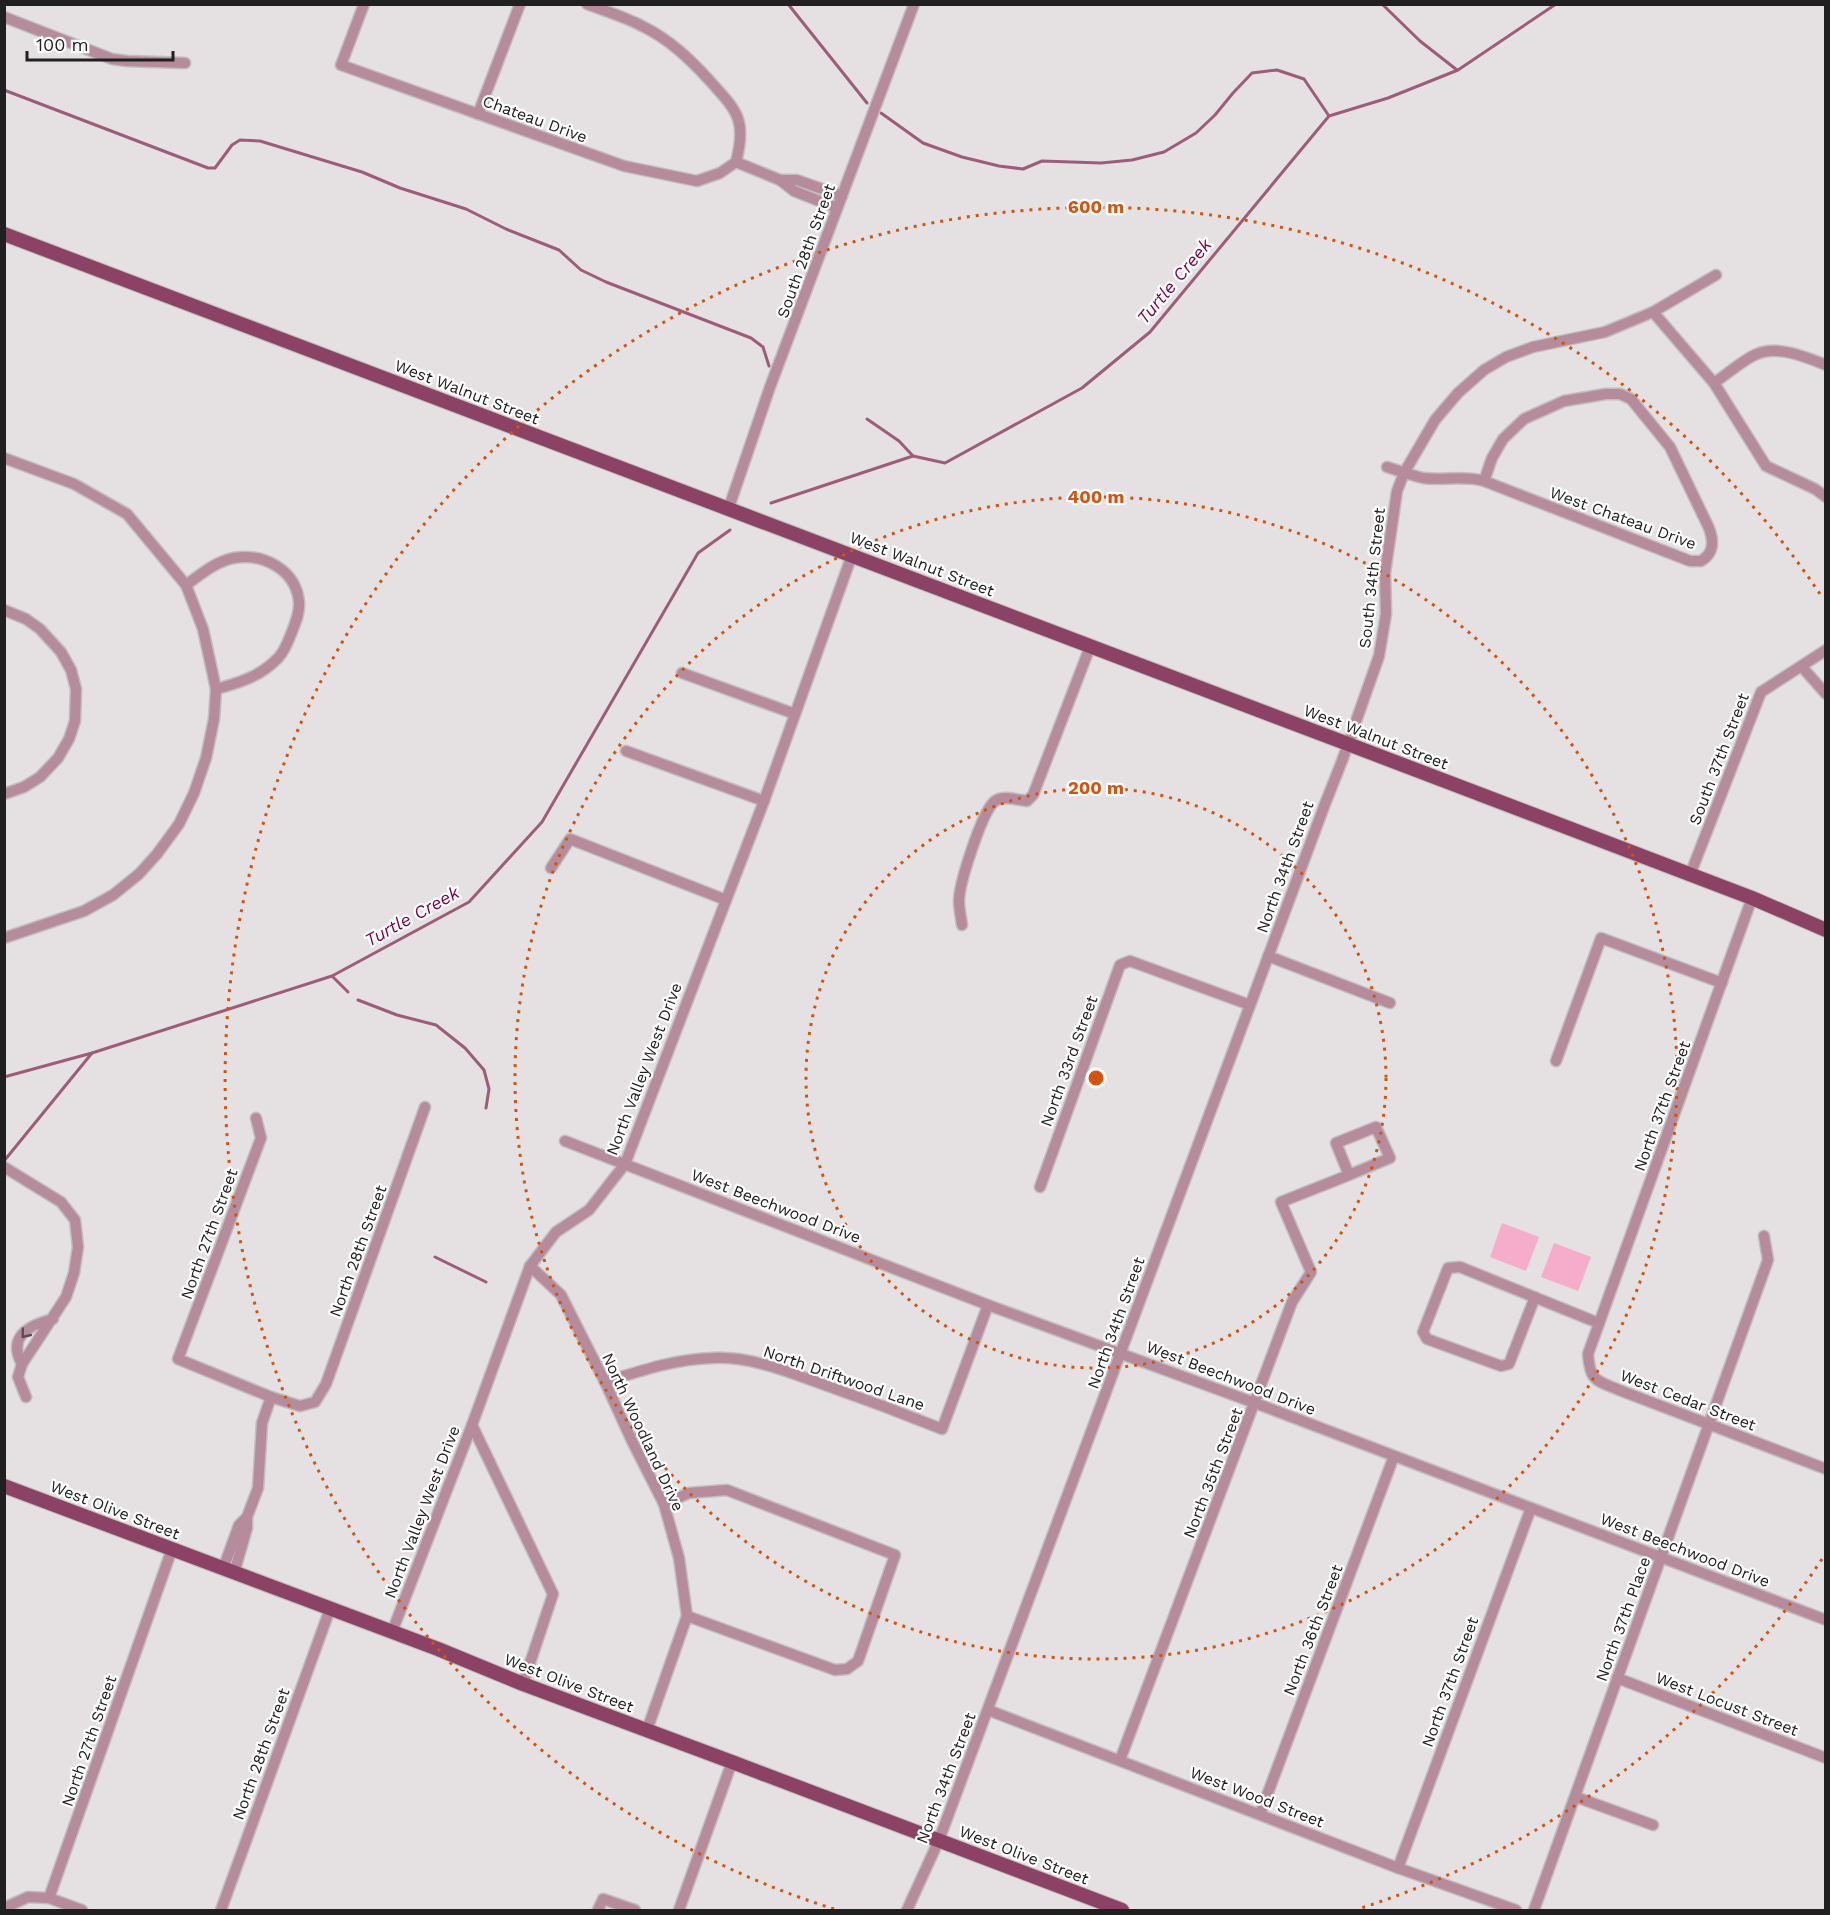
<svg xmlns="http://www.w3.org/2000/svg" width="1830" height="1915" viewBox="0 0 1830 1915" font-family="'Work Sans',sans-serif">
	<style>
		.green { fill: #f5adcb }
		.lines { fill: none; stroke-linecap: round; stroke-linejoin: round }
		.stream { stroke: #9d5c79; stroke-width: 3 }
		.minor-casing { stroke: #c2bebf; stroke-width: 13 }
		.major-casing { stroke: #c2bebf; stroke-width: 16 }
		.minor { stroke: #b68c9d; stroke-width: 10 }
		.major { stroke: #8b4264; stroke-width: 14 }
		.oneway { stroke: #5d4b53 }
		.ring { fill: none; stroke: #d4530e; stroke-width: 3; stroke-dasharray: 3 6 }
		.labels { text-anchor: middle; dominant-baseline: central; stroke-width: 4.5; stroke-linejoin: round; paint-order: stroke }
		.street-label { font-size: 16px; fill: #212021; stroke: #fff }
		.water-label { font-size: 18px; font-style: italic; fill: #790049; stroke: #fff }
		.centre { fill: #d4530e; stroke: #fff; stroke-width: 3 }
		.ring-label { font-size: 18px; text-anchor: middle; font-weight: bold; fill: #d4530e; stroke: #fff; stroke-width: 4.5; stroke-linejoin: round; paint-order: stroke }
	</style>
	<rect width="100%" height="100%" fill="#e5e1e2"/>
	<g class="green">
		<polygon points="1502,1223 1539,1237 1526,1271 1490,1257"/>
		<polygon points="1554,1243 1591,1257 1578,1291 1541,1277"/>
	</g>
	<g class="lines">
		<g class="stream">
			<polyline points="788,4 867,103"/>
			<polyline points="1382,4 1420,41 1457,70"/>
			<polyline points="4,90 208,168 215,168 232,145 240,140 260,141 362,172 400,188 466,209 506,229 559,250 581,270 606,282 751,338 763,347 769,366"/>
			<polyline points="881,113 923,143 962,157 999,166 1023,169 1042,161 1101,163 1132,160 1164,152 1196,133 1215,115 1233,93 1252,73 1277,70 1304,79 1329,116"/>
			<polyline points="867,419 899,441 913,456"/>
			<polyline points="771,503 913,456 945,463 1082,388 1150,332 1329,116 1388,98 1458,70 1556,4"/>
			<polyline points="332,976 348,992"/>
			<polyline points="358,1000 397,1015 436,1025 465,1048 484,1070 489,1089 486,1108"/>
			<polyline points="4,1077 92,1053 332,976 469,902 542,822 698,553 730,530"/>
			<polyline points="4,1161 92,1053"/>
			<polyline points="435,1257 486,1282"/>
		</g>
		<defs>
			<g id="minor">
				<polyline points="364,4 341,65 624,166 697,181 720,173 736,162 780,180 794,191 837,208"/>
				<path d="M587,4C605,11 625,17 642,26C669,39 690,59 710,81C737,111 747,120 736,162"/>
				<polyline points="4,17 112,59 127,61 185,63"/>
				<polyline points="478,114 520,4"/>
				<polyline points="780,180 797,180 842,196"/>
				<polyline points="1653,312 1714,383 1766,466 1815,489 1826,497"/>
				<path d="M1714,383C1726,375 1744,359 1757,354C1778,345 1806,357 1826,365"/>
				<polyline points="4,458 74,484 127,514 186,585 203,629 216,689 214,719 206,758 194,793 179,824 157,854 139,874 113,895 84,911 4,938"/>
				<path d="M1387,467C1399,471 1411,475 1423,478C1445,481 1462,475 1484,481L1690,561H1701C1714,553 1714,542 1709,528L1670,447L1631,399L1620,394H1606L1564,401L1524,419L1503,439L1492,458L1484,481"/>
				<polyline points="728,510 770,387 914,4"/>
				<path d="M186,585C200,575 216,561 234,558C264,553 296,570 299,602C300,613 295,624 291,634C288,642 284,652 278,658C261,676 239,683 216,689"/>
				<polyline points="4,610 26,619 40,629 61,652 71,670 76,689 75,721 69,739 58,758 40,777 24,787 4,794"/>
				<polyline points="1802,667 1826,694"/>
				<polyline points="682,673 795,714"/>
				<polyline points="626,751 764,801"/>
				<polyline points="551,868 570,839 726,900"/>
				<polyline points="1690,875 1761,692 1826,650"/>
				<path d="M1752,898L1588,1354C1590,1381 1595,1380 1619,1390L1826,1469"/>
				<path d="M962,925C961,917 959,909 959,901C959,884 982,811 995,801C1003,795 1017,800 1027,801L1033,795L1090,647"/>
				<polyline points="1268,956 1390,1003"/>
				<polyline points="1556,1061 1601,938 1722,983"/>
				<polyline points="256,1118 261,1138 178,1359 271,1397 300,1406 315,1402 326,1384 425,1107"/>
				<polyline points="565,1141 988,1305 1255,1403 1826,1620"/>
				<polyline points="4,1167 61,1202 75,1220 78,1247 74,1273 66,1297 22,1364 18,1377 26,1397"/>
				<polyline points="1040,1187 1120,965 1130,961 1250,1005"/>
				<polyline points="530,1266 561,1295 605,1382 632,1441 664,1504 679,1558 687,1616 647,1730"/>
				<polyline points="1535,1297 1509,1364 1501,1366 1427,1339 1423,1332 1448,1268 1460,1267 1591,1320 1599,1323"/>
				<path d="M22,1364C7,1337 29,1325 53,1319"/>
				<path d="M605,1382C640,1371 675,1359 712,1358C750,1356 786,1371 822,1384C862,1398 902,1413 942,1429L988,1305"/>
				<polyline points="472,1425 553,1594 523,1684"/>
				<polyline points="664,1504 689,1493 727,1490 895,1555 858,1661 847,1669 835,1670 687,1616"/>
				<polyline points="223,1569 239,1525 247,1517"/>
				<polyline points="234,1573 247,1528 247,1517 258,1488 262,1423 271,1397"/>
				<polyline points="392,1632 472,1425 530,1266 556,1232 589,1210 625,1164 764,801 852,555"/>
				<polyline points="1617,1678 1826,1758"/>
				<polyline points="988,1710 1398,1868 1516,1910"/>
				<polyline points="1120,1760 1292,1302 1311,1272 1281,1202 1349,1175 1336,1143 1376,1127 1390,1158 1349,1175"/>
				<polyline points="1576,1797 1653,1825"/>
				<polyline points="1260,1814 1394,1456"/>
				<polyline points="1398,1868 1531,1508"/>
				<polyline points="49,1898 172,1549"/>
				<polyline points="4,1908 28,1897 49,1898 82,1910"/>
				<polyline points="221,1910 330,1609"/>
				<polyline points="598,1910 603,1899 635,1910"/>
				<polyline points="679,1910 732,1762"/>
				<polyline points="907,1910 939,1840 1325,804 1342,761 1379,656 1386,614 1385,573 1397,491 1404,473 1435,420 1458,393 1484,370 1506,357 1533,347 1605,332 1653,312 1716,275"/>
				<polyline points="1534,1910 1768,1260 1764,1236"/>
			</g>
			<g id="major">
				<polyline points="4,234 1348,744 1752,898 1826,930"/>
				<polyline points="4,1486 438,1649 523,1684 732,1762 1122,1910"/>
			</g>
		</defs>
		<use href="#minor" class="minor-casing"/>
		<use href="#major" class="major-casing"/>
		<use href="#minor" class="minor"/>
		<use href="#major" class="major"/>
	</g>
	<defs><path id="oneway-chevron" d="M-2-3.5L2.5 0L-2 3.5" fill="none" stroke-width="1.6" stroke-linecap="round" stroke-linejoin="round" transform="scale(1.5)"/></defs>
	<use class="oneway" href="#oneway-chevron" transform="translate(25 1334) rotate(129)"/>
	<g class="ring">
		<circle cx="1096" cy="1078" r="290"/>
		<circle cx="1096" cy="1078" r="581"/>
		<path d="M1822 1559A871 871 0 0 1 1358 1909M834 1909A871 871 0 1 1 1822 597"/>
	</g>
	<g class="labels">
		<g class="street-label">
			<text transform="translate(535 119) rotate(20)">Chateau Drive</text>
			<text transform="translate(806 251) rotate(-70)">South 28th Street</text>
			<text transform="translate(467 392) rotate(21)">West Walnut Street</text>
			<text transform="translate(1623 518) rotate(20)">West Chateau Drive</text>
			<text transform="translate(922 564) rotate(21)">West Walnut Street</text>
			<text transform="translate(1372 578) rotate(-84)">South 34th Street</text>
			<text transform="translate(1376 737) rotate(21)">West Walnut Street</text>
			<text transform="translate(1719 759) rotate(-69)">South 37th Street</text>
			<text transform="translate(1285 867) rotate(-70)">North 34th Street</text>
			<text transform="translate(1069 1061) rotate(-70)">North 33rd Street</text>
			<text transform="translate(644 1069) rotate(-69)">North Valley West Drive</text>
			<text transform="translate(1662 1106) rotate(-70)">North 37th Street</text>
			<text transform="translate(776 1206) rotate(21)">West Beechwood Drive</text>
			<text transform="translate(209 1234) rotate(-70)">North 27th Street</text>
			<text transform="translate(358 1251) rotate(-70)">North 28th Street</text>
			<text transform="translate(1116 1323) rotate(-70)">North 34th Street</text>
			<text transform="translate(844 1378) rotate(19)">North Driftwood Lane</text>
			<text transform="translate(1231 1378) rotate(21)">West Beechwood Drive</text>
			<text transform="translate(1688 1400) rotate(21)">West Cedar Street</text>
			<text transform="translate(643 1432) rotate(65)">North Woodland Drive</text>
			<text transform="translate(1213 1473) rotate(-69)">North 35th Street</text>
			<text transform="translate(115 1510) rotate(21)">West Olive Street</text>
			<text transform="translate(422 1512) rotate(-69)">North Valley West Drive</text>
			<text transform="translate(1685 1550) rotate(21)">West Beechwood Drive</text>
			<text transform="translate(1623 1619) rotate(-70)">North 37th Place</text>
			<text transform="translate(1313 1630) rotate(-69)">North 36th Street</text>
			<text transform="translate(1450 1682) rotate(-70)">North 37th Street</text>
			<text transform="translate(569 1683) rotate(21)">West Olive Street</text>
			<text transform="translate(1727 1704) rotate(21)">West Locust Street</text>
			<text transform="translate(89 1741) rotate(-71)">North 27th Street</text>
			<text transform="translate(261 1754) rotate(-70)">North 28th Street</text>
			<text transform="translate(946 1778) rotate(-69)">North 34th Street</text>
			<text transform="translate(1257 1797) rotate(21)">West Wood Street</text>
			<text transform="translate(1024 1855) rotate(21)">West Olive Street</text>
		</g>
		<g class="water-label">
			<text transform="translate(1174 281) rotate(-50)">Turtle Creek</text>
			<text transform="translate(412 916) rotate(-29)">Turtle Creek</text>
		</g>
	</g>
	<circle cx="1096" cy="1078" r="9" class="centre"/>
	<g class="ring-label">
		<text x="1096" y="213">600 m</text>
		<text x="1096" y="503">400 m</text>
		<text x="1096" y="794">200 m</text>
	</g>
	<rect width="1830" height="1915" fill="none" stroke="#212021" stroke-width="12"/>
	<path d="M27 51v9h146v-9" fill="none" stroke="#212021" stroke-width="3"/>
	<text x="36" y="51" font-size="18" fill="#212021" stroke="#ffffff" stroke-width="4.5" paint-order="stroke">100 m</text>
</svg>
